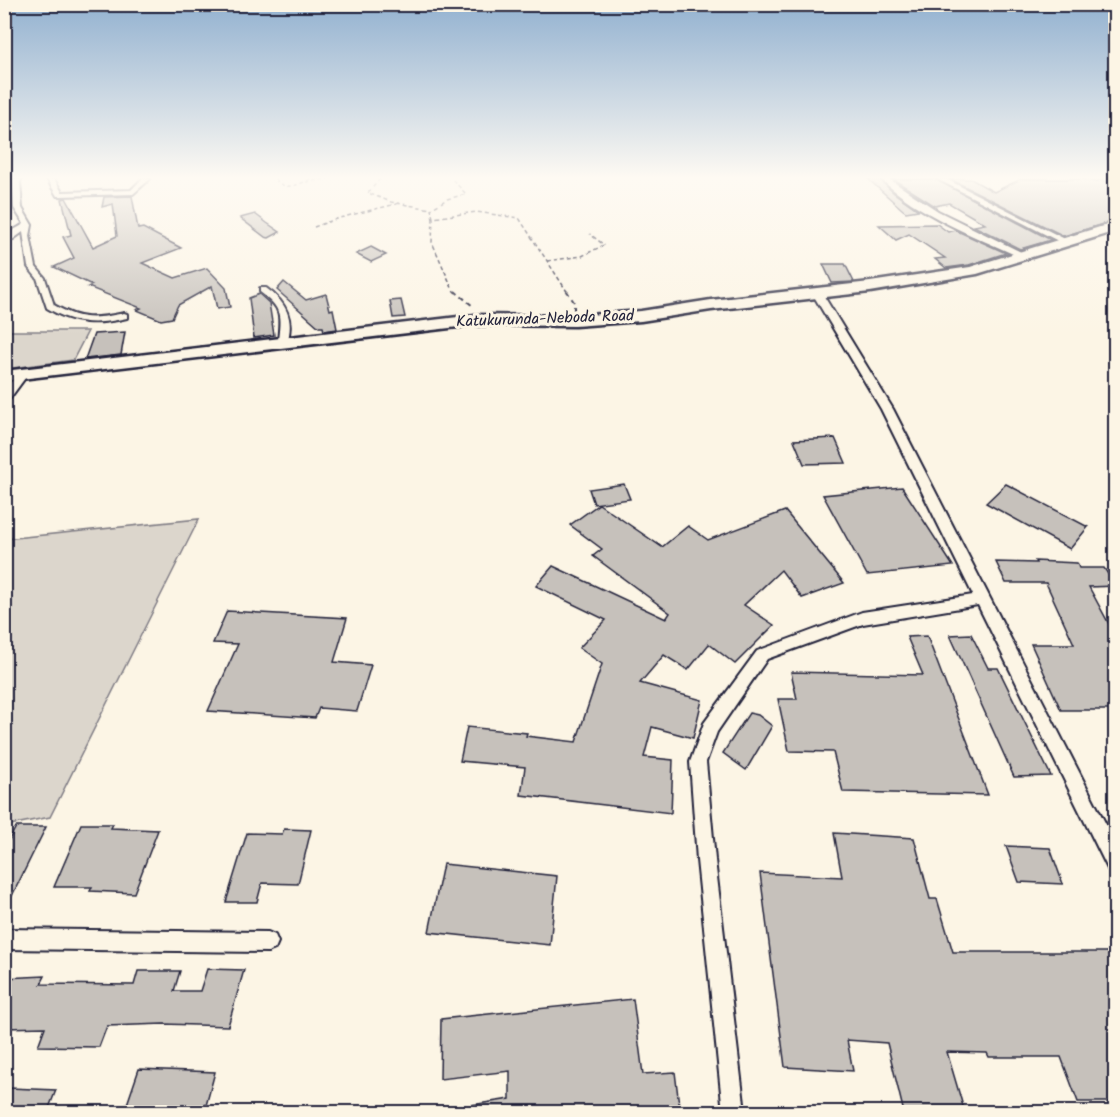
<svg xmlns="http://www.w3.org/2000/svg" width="1120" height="1117" viewBox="0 0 1120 1117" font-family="Kalam,sans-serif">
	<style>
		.green { fill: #dcd6cc; stroke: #7f7c84; stroke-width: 1.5 }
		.building { fill: #c6c1bb; stroke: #22223b; stroke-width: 1.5 }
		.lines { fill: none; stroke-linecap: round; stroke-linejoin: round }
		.street-casing { stroke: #22223b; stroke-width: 4 }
		.primary-casing { stroke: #22223b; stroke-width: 5 }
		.path-far1 { stroke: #22223b; stroke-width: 1.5; stroke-dasharray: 4 3; stroke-linecap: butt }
		.path { stroke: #22223b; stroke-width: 2; stroke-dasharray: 4.5 4; stroke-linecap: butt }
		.street { fill: #fcf5e5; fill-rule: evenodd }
		.primary { fill: #fcf5e5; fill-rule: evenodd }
		.labels { text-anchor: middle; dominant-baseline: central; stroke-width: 6; stroke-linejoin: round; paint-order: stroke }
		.far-street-label { font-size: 16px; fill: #22223b; stroke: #fcf5e5 }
	</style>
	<rect width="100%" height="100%" fill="#fcf5e5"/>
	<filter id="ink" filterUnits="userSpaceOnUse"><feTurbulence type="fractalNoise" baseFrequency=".0167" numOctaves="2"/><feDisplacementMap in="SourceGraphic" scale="12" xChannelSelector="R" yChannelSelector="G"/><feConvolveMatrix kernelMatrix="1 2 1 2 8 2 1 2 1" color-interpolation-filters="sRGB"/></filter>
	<g filter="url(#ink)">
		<g class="green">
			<polygon points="5,331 88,331 73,360 5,369"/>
			<polygon points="199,519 50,817 5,826 5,539"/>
		</g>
		<g class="building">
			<polygon points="868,179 879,179 894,193 918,210 906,212 903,210"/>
			<polygon points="893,179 935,179 1051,240 1020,249 974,226 985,224 949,203 935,206"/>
			<polygon points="950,179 971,179 994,192 1021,179 1083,179 1095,182 1100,180 1116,184 1116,220 1064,236"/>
			<polygon points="132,196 138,229 143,228 181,248 142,263 175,278 207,268 226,288 230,307 217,309 212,286 178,305 172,318 161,320 137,310 141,308 88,287 92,285 54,267 74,258 63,237 71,235 62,199 66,198 93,247 117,236 113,204 102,207 104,197"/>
			<polygon points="255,214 267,223 280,232 269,238 265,237 240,218"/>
			<polygon points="937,224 948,232 955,230 1006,253 969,265 946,268 935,259 945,258 909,234 896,240 879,225"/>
			<polygon points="371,247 386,255 371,262 356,254"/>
			<polygon points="823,264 845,264 854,282 832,283"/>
			<polygon points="284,282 306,300 326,294 330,310 333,309 337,329 324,331 323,327 319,327 277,290"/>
			<polygon points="259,294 269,303 274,335 254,338 249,298"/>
			<polygon points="401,300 405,317 393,318 390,301"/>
			<polygon points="125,332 121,355 85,359 94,334"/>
			<polygon points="835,438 846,463 804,464 794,440"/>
			<polygon points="624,484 630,499 594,504 589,489"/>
			<polygon points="1006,484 1088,527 1070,549 986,503"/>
			<polygon points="902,487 953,566 867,575 823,495"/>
			<polygon points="599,504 662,547 688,526 708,540 785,511 844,583 802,598 781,570 744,605 774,625 735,664 709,644 688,670 664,655 640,683 702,700 693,738 652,727 644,757 673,760 671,813 521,795 525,767 460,761 467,727 527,733 526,736 576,742 602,664 579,648 606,620 536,586 553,566 666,619 670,613 593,556 602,549 570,525"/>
			<polygon points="1035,561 1077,563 1079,568 1104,568 1116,586 1089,587 1116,637 1116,710 1061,710 1031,644 1074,644 1046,583 1006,583 996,562 1036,563"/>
			<polygon points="227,611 347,618 334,662 371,665 357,711 319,708 315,718 208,711 238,644 213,643"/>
			<polygon points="971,634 988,668 998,668 1051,776 1014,777 950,635"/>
			<polygon points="927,636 988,795 843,792 833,752 789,751 778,699 797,699 791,672 923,675 907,637"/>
			<polygon points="749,713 758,715 772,726 746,770 723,753"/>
			<polygon points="81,824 113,824 111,828 158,830 134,893 90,891 92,887 54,887"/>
			<polygon points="16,827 46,827 4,912 4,849"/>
			<polygon points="284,829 311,830 298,884 262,883 257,902 226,902 247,833 282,834"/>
			<polygon points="834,833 914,838 930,899 937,899 953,952 1116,952 1116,1102 1078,1102 1061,1057 989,1057 987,1053 947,1052 965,1113 904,1113 887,1043 847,1040 853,1071 785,1067 760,873 842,877"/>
			<polygon points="1006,846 1050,848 1063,884 1019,882"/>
			<polygon points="443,864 557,876 550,945 429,932"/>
			<polygon points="207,969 244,970 228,1026 164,1024 107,1026 99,1047 38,1046 45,1027 4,1028 4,978 45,976 41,984 134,985 138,971 180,971 174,991 200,991"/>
			<polygon points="633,999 643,1074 675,1072 680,1113 473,1113 472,1105 510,1099 510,1071 440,1079 441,1019"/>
			<polygon points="139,1069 215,1072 204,1113 124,1113"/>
			<polygon points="9,1088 56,1090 47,1113 4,1113 4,1099"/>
		</g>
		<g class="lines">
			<defs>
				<g id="street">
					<path d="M13,179H22L20,181L22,208L32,225L30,236L36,267L45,278L54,305C81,321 95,319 124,313L127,314V318C97,325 74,325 47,308L37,278L28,267L23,232L4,246C4,233 13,231 24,224L14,208Z"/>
					<polygon points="47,179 54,179 62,192 131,190 142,179 150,179 133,194 60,196 57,196"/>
					<path d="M881,179H889L938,211L1027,255L1020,257C975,237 917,214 881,179Z"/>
					<polygon points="937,179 946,179 1069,241 1062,243"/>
					<path d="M260,288H266C286,302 295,319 287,343L283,344L278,341C281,315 282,308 260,292Z"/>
					<polygon points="817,290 822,293 893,409 1116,844 1116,873 1109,871 978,605 863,624 767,659 717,732 706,762 715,860 745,1112 723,1112 697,860 690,762 704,723 757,651 862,612 973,595 881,409 812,293"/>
					<polygon points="23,371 28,374 8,401 4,402 4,391 19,372"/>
					<polygon points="4,929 268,932 275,935 278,942 275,949 268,952 4,949"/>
				</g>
				<polygon id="primary" points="1116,222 1116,231 977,274 870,292 711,310 641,321 575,326 475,325 4,381 4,371 475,315 575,316 641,311 711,300 870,282 970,267"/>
			</defs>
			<use href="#street" class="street-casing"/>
			<use href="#primary" class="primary-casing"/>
			<g class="path-far1">
				<path d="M275,179C285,192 299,184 311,179"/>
				<polyline points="380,179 368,193 391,202 431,209"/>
				<polyline points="306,182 328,179"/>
				<polyline points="433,218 431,209 447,199 466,194 452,179"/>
				<polyline points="314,227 339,218 400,203"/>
				<polyline points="547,261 582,256 604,245 590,234"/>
				<polyline points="456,293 453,290 432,242 433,218 476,212 519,218 568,293"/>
			</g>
			<g class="path">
				<polyline points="455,291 474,307"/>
				<polyline points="567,291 574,302 574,310"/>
			</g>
			<use href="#street" class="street"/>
			<use href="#primary" class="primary"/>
		</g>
	</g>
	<linearGradient id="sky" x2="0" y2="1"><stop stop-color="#92b1d0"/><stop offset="0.53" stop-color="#fefaf3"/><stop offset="1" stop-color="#fefaf3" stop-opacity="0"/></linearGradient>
	<rect width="1120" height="335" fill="url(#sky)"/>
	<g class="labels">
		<g class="far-street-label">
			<text transform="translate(545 319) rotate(-2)">Katukurunda-Neboda Road</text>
		</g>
	</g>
	<rect width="1120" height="1117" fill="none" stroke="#fcf5e5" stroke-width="24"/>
	<rect x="12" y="12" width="1096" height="1093" fill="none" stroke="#22223b" stroke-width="2" filter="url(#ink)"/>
</svg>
